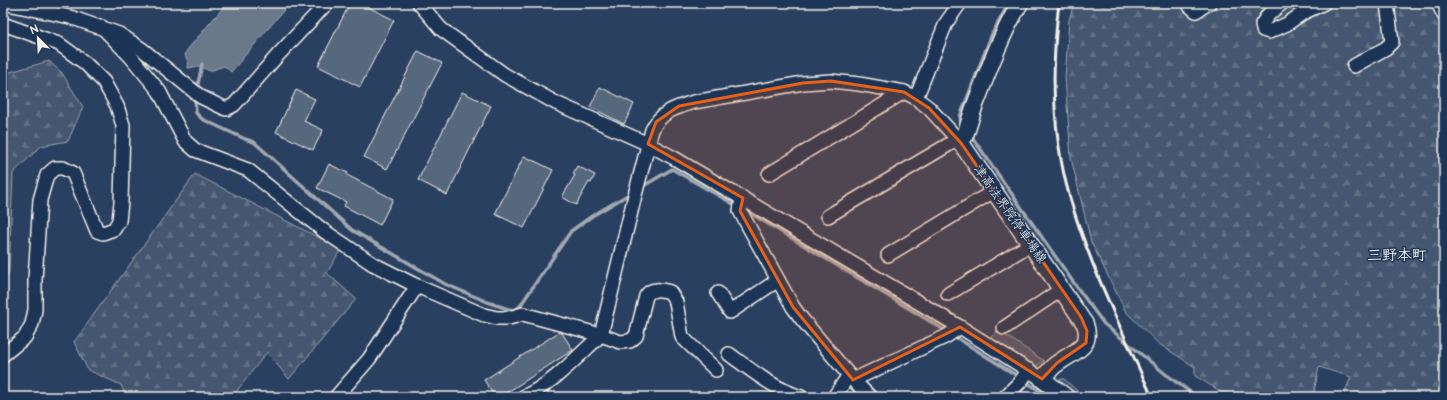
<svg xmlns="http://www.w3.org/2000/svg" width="1447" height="400" viewBox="0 0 1447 400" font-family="'Architects Daughter','Klee One',sans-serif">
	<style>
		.green { fill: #445771; stroke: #9ca4ac }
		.forest { fill: url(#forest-firs); stroke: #9ca4ac }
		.water { fill: #6a788a; stroke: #a1a8b0 }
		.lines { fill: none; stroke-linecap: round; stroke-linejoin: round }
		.stream { stroke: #a1a8b0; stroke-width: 3.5 }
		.building { fill: #56677d; stroke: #f4f1e8 }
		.minor-casing { stroke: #f4f1e8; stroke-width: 16 }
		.major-casing { stroke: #f4f1e8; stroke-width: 19 }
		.minor { stroke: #1d3557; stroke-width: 13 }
		.major { stroke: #1d3557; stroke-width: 16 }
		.rail { stroke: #f4f1e8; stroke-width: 3 }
		.marked { fill: #e96117; fill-opacity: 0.2; stroke: #e96117; stroke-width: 3; stroke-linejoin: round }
		.labels { text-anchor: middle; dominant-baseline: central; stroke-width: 3; stroke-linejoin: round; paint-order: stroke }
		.street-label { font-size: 13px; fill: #f4f1e8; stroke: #1d3557 }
		.quarter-label { font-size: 15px; font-weight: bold; fill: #f4f1e8; stroke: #1d3557 }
	</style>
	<defs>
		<pattern id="forest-firs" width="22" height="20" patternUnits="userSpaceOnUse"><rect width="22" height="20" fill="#445771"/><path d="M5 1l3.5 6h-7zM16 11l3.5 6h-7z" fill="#607085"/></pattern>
	</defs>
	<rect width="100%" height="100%" fill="#2a4060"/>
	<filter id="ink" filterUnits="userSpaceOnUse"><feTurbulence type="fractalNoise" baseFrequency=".025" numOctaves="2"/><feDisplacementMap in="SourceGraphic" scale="8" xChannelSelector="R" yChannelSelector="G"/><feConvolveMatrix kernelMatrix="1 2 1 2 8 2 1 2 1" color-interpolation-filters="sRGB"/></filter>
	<g filter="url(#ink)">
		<g class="green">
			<polygon points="998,330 1044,361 1035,367 990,338"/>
			<polygon points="1061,379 1064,379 1084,397 1074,397 1059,384"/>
		</g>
		<g class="forest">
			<polygon points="1074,3 1444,3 1444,397 1357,397 1344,394 1351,377 1319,367 1313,397 1230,397 1195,376 1195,367 1159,344 1126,312 1091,242 1071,158 1065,79 1069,20"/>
			<polygon points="49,61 62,73 83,107 68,141 41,146 13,173 9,272 3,284 3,74"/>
			<polygon points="195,174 341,249 327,273 356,299 289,379 267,352 232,397 126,397 121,385 88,370 74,342"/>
		</g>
		<polygon class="water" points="227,3 290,3 231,72 224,66 210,71 199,66 188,68 188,62 185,55 187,50"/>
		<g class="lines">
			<g class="stream">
				<polyline points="197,89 202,64"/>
				<polyline points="195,97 196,113 202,119 245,139 254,142 352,230 445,284 490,303 508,309 515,310 520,306 571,231 592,216 631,193"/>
				<polyline points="963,127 961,123 960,117 992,34 1009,3"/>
				<polyline points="970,134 1071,279 1104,324 1168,376 1197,397"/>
				<polyline points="640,188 672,169 737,206"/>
				<polyline points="745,210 948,332"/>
				<polyline points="954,336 1019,377"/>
				<polyline points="1025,381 1049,397"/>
				<polyline points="1014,397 1029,383"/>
			</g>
		</g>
		<g class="building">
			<polygon points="350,3 360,3 394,20 360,87 318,66"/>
			<polygon points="418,51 442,63 387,169 364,157"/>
			<polygon points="600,87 634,104 624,124 590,107"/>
			<polygon points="296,90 315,99 304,121 323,130 313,150 276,132"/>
			<polygon points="462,92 491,106 447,195 418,180"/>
			<polygon points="524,156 553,170 524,228 495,214"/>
			<polygon points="329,164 348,173 347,175 393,199 380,225 344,206 346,202 317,188"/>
			<polygon points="577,166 595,175 591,183 589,182 576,205 562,197 575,175 573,174"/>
			<polygon points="559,332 562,333 573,350 500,397 495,397 484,380"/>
		</g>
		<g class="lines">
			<defs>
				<g id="minor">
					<polyline points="3,3 70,17 119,34 143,50 201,97 226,109 234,105 278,55 327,3"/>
					<polyline points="419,3 441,29 505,75 556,103 648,144 674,158 960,327 1042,379"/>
					<polyline points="1191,3 1190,6 1196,11 1209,3"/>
					<polyline points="1282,3 1268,15 1262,24 1263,30 1269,32 1287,24 1303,13 1324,3"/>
					<polyline points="1438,3 1444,15"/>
					<polyline points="3,24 59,44 85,63 104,82 117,106 123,125 121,202 119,221 114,229 103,233 97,231 73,173 63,168 55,168 47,175 40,200 35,280 35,310 32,324 25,337 3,355"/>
					<path d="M102,27L131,57L159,91L185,141L195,150L248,170L324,231L373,264L417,286L484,315L497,318H509L523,314L601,335L635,195L652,130C660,112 677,107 694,102L803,83L831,81L859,84L904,92L916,98L929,108L961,143"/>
					<polyline points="1354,66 1386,48 1392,42 1387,3"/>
					<polyline points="916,98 946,23 960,3"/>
					<polyline points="769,174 904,92"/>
					<polyline points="743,198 741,204 740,211 793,307 801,318 853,380 870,397"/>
					<polyline points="828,216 958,139"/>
					<polyline points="888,255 994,191"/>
					<polyline points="718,293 730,312 778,280"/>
					<polyline points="948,294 1031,244"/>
					<polyline points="1004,328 1062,289"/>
					<path d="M729,354C751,370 774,389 801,397"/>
					<polyline points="853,380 947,336 960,327"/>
					<polyline points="336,397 369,359 417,286"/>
					<path d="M523,397C553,384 577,357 601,335L620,342L630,341L636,336L646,296C651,287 662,290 670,292L676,302L682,337L716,370"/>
					<polyline points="834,397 849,375"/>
					<polyline points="1005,397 1020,382 1029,370"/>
				</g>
				<path id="major" d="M1020,3C1001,35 988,71 975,105C970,117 968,132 961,143L1085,324C1093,348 1074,351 1058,363C1051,367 1047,374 1042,379L1066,397"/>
			</defs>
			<use href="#minor" class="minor-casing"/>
			<use href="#major" class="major-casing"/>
			<use href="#minor" class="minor"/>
			<use href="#major" class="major"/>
			<path class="rail" d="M1059,3C1051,67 1052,136 1070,198C1090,267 1123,332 1152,397"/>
		</g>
	</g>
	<path class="marked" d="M831,81L904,92L929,108L961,143L1081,317L1087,331L1086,343L1057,363L1042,379L960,327L853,380L793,307L740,211L743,198L648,144L656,122L679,106L803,83Z"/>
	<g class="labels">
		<g class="street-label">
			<text transform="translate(1010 214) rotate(55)">津高法界院停車場線</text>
		</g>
		<g class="quarter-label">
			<text x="1397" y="255">三野本町</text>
		</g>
	</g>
	<rect width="1447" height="400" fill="none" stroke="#1d3557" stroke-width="16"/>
	<rect x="8" y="8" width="1431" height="384" fill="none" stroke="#f4f1e8" stroke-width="1.5" filter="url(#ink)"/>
	<g transform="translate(38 38) rotate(336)" stroke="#1d3557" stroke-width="3" paint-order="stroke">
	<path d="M0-3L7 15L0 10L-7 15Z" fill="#f4f1e8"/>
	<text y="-6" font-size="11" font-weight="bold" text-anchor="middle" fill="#f4f1e8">N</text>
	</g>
</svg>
